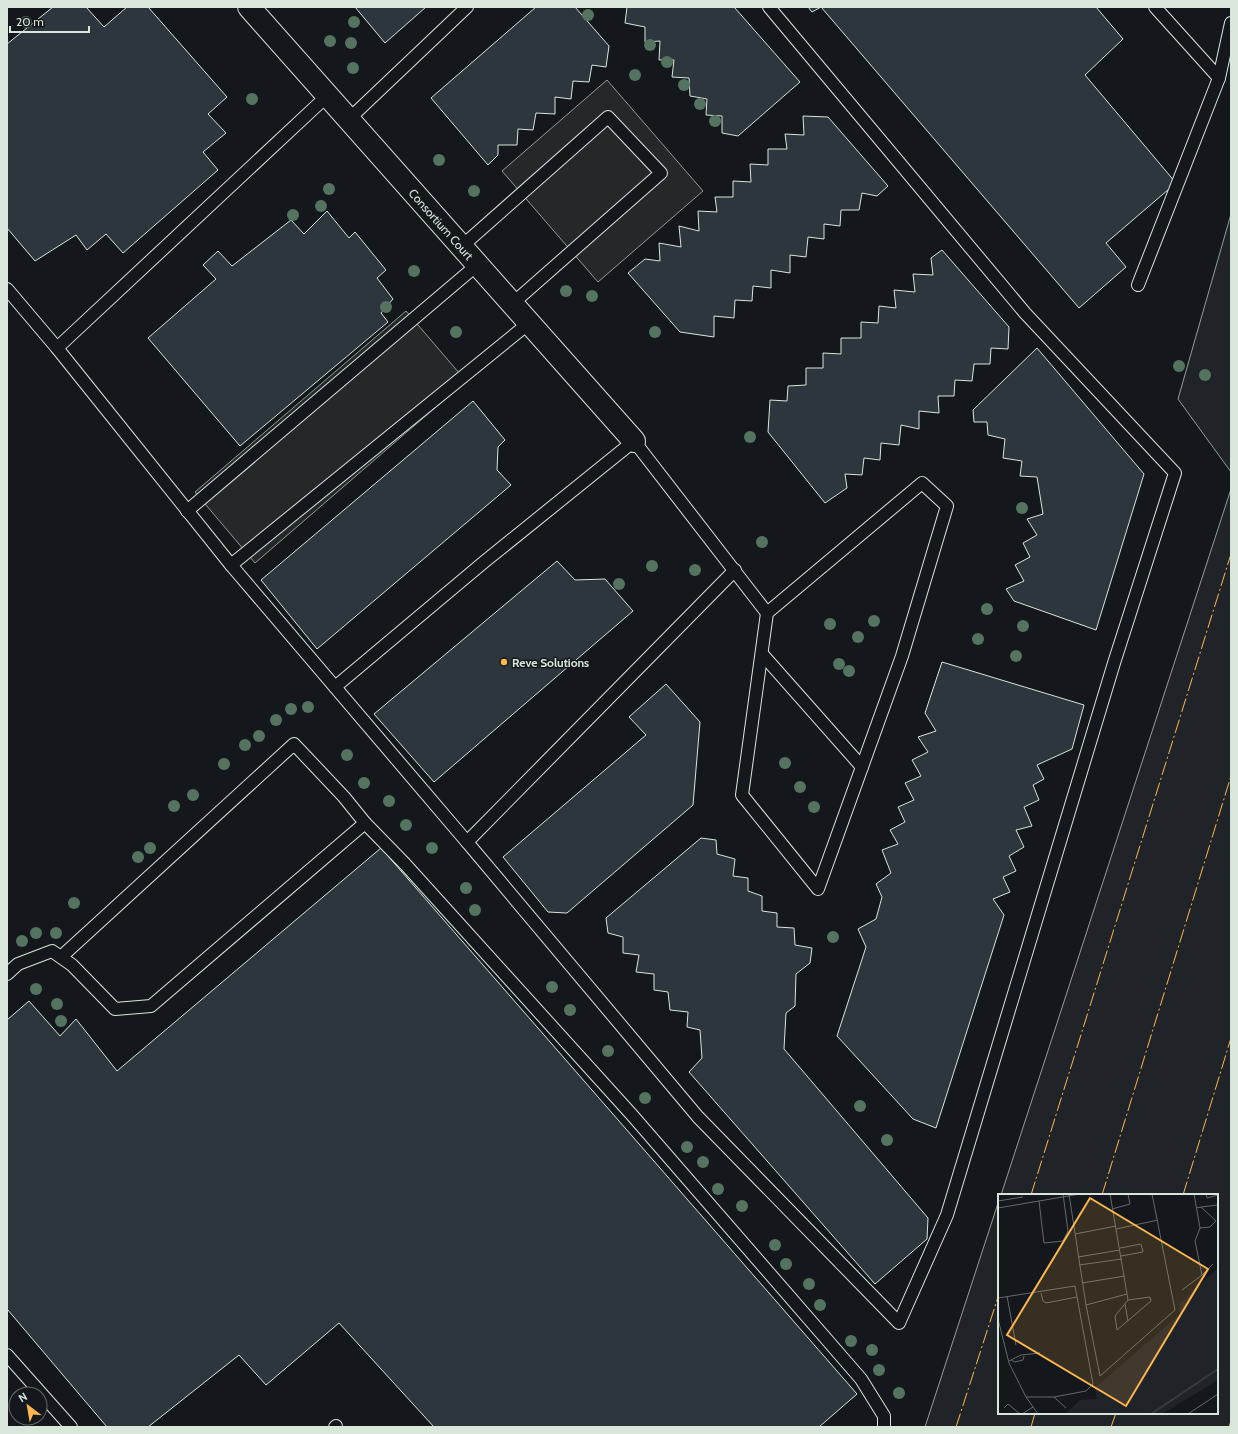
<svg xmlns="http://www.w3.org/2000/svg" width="1238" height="1434" viewBox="0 0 1238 1434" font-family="Cabin,sans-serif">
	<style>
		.green { fill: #202428; stroke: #939e99 }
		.parking { fill: #24282b; stroke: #939e99 }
		.building { fill: #2c363c; stroke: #d8e6dc }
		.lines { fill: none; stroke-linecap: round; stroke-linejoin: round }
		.lane-casing { stroke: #d8e6dc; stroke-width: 14 }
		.street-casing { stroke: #d8e6dc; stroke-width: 24 }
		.lane { stroke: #14181c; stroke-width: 12 }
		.street { stroke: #14181c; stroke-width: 22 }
		.power { stroke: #ffb74d; stroke-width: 1; stroke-dasharray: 14 3 2 3; stroke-linecap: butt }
		.tree { fill: #55745f }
		.poi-dot { fill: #ffb74d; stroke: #14181c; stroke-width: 1.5 }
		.labels { text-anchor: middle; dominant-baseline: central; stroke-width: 3; stroke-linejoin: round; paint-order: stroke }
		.street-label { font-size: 12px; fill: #d8e6dc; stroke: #14181c }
		.poi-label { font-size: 12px; font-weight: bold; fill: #d8e6dc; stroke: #14181c; text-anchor: start }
		.inset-river { fill: none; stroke: #363b3e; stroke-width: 2 }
		.inset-road { fill: none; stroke: #626a69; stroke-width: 1 }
		.view { fill: #ffb74d; fill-opacity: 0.15; stroke: #ffb74d; stroke-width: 2 }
		.inset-edge { fill: none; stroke: #d8e6dc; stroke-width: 2 }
	</style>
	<rect width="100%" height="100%" fill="#14181c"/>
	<g class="green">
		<polygon points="1231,214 1231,472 1178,399"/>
		<polygon points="1231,489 1231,1427 925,1427 999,1200 999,1413 1217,1413 1217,1195 1001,1195"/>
	</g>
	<g class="parking">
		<polygon points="607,80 703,191 598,282 502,171"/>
		<polygon points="406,311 466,381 255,563 195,492"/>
	</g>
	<g class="building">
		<polygon points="53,7 86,7 104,27 127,7 148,7 227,97 208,114 226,133 203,152 218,170 123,253 106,234 87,250 76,235 35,261 7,228 7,44"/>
		<polygon points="355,7 426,7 385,43"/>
		<polygon points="536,7 575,7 609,46 606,67 592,65 589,82 573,81 571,99 555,97 555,114 536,113 533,130 518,129 517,145 498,145 498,155 488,165 431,98"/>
		<polygon points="627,7 734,7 800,82 738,136 722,133 722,116 706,115 707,99 690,96 689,78 672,77 674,60 659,60 660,41 645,42 645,27 625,23"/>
		<polygon points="808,7 821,7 812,12"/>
		<polygon points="821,7 1096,7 1123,39 1085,75 1176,183 1106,243 1126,267 1079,308"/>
		<polygon points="803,116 828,117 888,186 877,196 862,193 859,210 841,210 840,226 824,224 824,239 808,237 806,257 790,255 790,273 771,270 771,288 753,286 752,301 735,300 734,318 714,316 714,337 680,332 628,273 645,259 660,261 659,243 681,247 679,226 699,231 698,211 717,212 715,197 733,197 733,181 751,182 750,164 768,165 768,149 787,149 785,134 804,135"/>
		<polygon points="327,211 349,238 355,232 386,270 377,278 393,299 381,313 388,322 240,446 148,338 216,279 203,265 218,251 232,266 291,220 304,234"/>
		<polygon points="942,250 1009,327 1008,349 991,348 990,364 974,364 972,381 955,380 954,396 938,396 939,413 919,411 919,429 901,425 899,445 881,443 880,460 864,458 862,475 845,474 847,488 825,503 768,432 770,400 787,401 788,386 806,385 806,368 823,368 823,353 841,354 841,338 861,338 861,322 878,323 879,306 896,308 894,290 915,292 913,274 933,275 931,258"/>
		<polygon points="1037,348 1144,474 1096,630 1014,601 1006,589 1024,581 1015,565 1030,557 1023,543 1037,535 1027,519 1043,514 1037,477 1020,476 1022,461 1003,458 1005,439 988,435 987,422 974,422 973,410"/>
		<polygon points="473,401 505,440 498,447 497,470 511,485 317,649 261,580"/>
		<polygon points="557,561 575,580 605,579 633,611 434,782 374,714"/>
		<polygon points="942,662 1084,705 1072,749 1037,765 1044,779 1033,785 1039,800 1024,807 1032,826 1016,830 1024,847 1009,856 1016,871 1003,877 1010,892 993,899 1004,915 936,1128 913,1119 837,1036 866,947 858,929 876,919 882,897 876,884 891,873 882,850 898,844 890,830 905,822 898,807 914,800 905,783 921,776 912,760 928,752 918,737 936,731 925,713"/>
		<polygon points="666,684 700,722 693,805 567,913 548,912 503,857 646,735 629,717"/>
		<polygon points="701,838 716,840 717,854 735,859 733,876 748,878 748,891 762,896 762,911 777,913 777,927 794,928 795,945 812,948 810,963 796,974 795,1006 786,1013 784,1049 928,1218 927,1239 875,1284 689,1072 702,1058 700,1030 687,1027 688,1012 670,1010 668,992 654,990 654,974 636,972 639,955 623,953 623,937 608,933 606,918"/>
		<polygon points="381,848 857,1394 819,1427 434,1427 339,1323 266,1385 239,1355 148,1427 107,1427 7,1309 7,1020 29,1001 60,1036 76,1019 117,1071"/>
	</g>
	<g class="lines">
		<defs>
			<g id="lane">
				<polyline points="1155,7 1219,78 1231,23"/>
				<polyline points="348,120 467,7"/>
				<polyline points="461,247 608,117 661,173 512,304"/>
				<polyline points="1138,285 1219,78"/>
				<polyline points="7,289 57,348 231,565 467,842 735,570"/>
				<polyline points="57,348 327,96"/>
				<polyline points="187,511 477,265"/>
				<polyline points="231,565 529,323"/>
				<polyline points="762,654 862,767"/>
				<polyline points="335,687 484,562 634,441 767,613 922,483 947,506 902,656 818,889 742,795 767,613"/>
				<polyline points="365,823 405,864 632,1115 861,1379 884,1416 884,1427"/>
				<polyline points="467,842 698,1117 899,1323 947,1215 1114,663 1175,473 1025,313 769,7"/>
				<polyline points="7,974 18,964 52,951 72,965 115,1009 151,1006 365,823 344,797 294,744 61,957"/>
				<polyline points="7,1355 71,1427"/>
				<polyline points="335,1427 336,1426"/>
			</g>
			<g id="street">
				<path id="s1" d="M249,7L634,441"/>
			</g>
		</defs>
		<use href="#lane" class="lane-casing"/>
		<use href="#street" class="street-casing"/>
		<use href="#lane" class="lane"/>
		<use href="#street" class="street"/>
		<g class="power">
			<polyline points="1031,1195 1231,554"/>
			<polyline points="1102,1195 1231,776"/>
			<polyline points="1183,1195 1231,1038"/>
			<polyline points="956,1427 999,1294"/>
			<polyline points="1031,1427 1035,1413"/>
			<polyline points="1111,1427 1116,1413"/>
			<polyline points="1229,1427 1231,1421"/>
		</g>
	</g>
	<g class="tree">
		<circle cx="588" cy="15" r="6"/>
		<circle cx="26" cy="22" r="6"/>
		<circle cx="354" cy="22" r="6"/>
		<circle cx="330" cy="41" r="6"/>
		<circle cx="351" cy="43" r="6"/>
		<circle cx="650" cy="45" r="6"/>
		<circle cx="667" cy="62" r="6"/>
		<circle cx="353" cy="68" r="6"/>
		<circle cx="635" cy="75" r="6"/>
		<circle cx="684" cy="85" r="6"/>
		<circle cx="252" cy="99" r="6"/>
		<circle cx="700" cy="104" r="6"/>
		<circle cx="715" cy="121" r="6"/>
		<circle cx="439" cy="160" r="6"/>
		<circle cx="329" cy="189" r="6"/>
		<circle cx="474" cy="191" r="6"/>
		<circle cx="321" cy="206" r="6"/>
		<circle cx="293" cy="215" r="6"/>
		<circle cx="414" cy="271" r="6"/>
		<circle cx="566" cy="291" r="6"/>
		<circle cx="592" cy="296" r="6"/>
		<circle cx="386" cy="307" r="6"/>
		<circle cx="456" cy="332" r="6"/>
		<circle cx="655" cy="332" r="6"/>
		<circle cx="1179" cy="366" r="6"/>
		<circle cx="1205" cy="375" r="6"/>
		<circle cx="750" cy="437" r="6"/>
		<circle cx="1022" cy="508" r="6"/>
		<circle cx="762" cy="542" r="6"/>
		<circle cx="652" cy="566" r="6"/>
		<circle cx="695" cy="570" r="6"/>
		<circle cx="619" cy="584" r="6"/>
		<circle cx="987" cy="609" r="6"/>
		<circle cx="874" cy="621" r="6"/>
		<circle cx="830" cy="624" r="6"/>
		<circle cx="1023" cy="626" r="6"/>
		<circle cx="858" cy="637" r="6"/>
		<circle cx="978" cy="639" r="6"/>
		<circle cx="1016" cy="656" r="6"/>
		<circle cx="839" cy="664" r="6"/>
		<circle cx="849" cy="671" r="6"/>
		<circle cx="308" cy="707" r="6"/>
		<circle cx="291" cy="709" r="6"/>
		<circle cx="276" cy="720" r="6"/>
		<circle cx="259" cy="736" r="6"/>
		<circle cx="245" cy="745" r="6"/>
		<circle cx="347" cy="755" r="6"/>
		<circle cx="785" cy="763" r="6"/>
		<circle cx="224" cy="764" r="6"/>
		<circle cx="364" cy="783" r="6"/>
		<circle cx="800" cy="787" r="6"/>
		<circle cx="193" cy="795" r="6"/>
		<circle cx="389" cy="801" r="6"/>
		<circle cx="174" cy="806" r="6"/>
		<circle cx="814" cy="807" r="6"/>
		<circle cx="406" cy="825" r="6"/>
		<circle cx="150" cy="848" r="6"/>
		<circle cx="432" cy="848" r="6"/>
		<circle cx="138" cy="857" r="6"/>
		<circle cx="466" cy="888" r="6"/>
		<circle cx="74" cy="903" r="6"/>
		<circle cx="475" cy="910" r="6"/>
		<circle cx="36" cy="933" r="6"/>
		<circle cx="56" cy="933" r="6"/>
		<circle cx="833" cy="937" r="6"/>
		<circle cx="22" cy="941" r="6"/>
		<circle cx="552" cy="987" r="6"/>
		<circle cx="36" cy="989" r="6"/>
		<circle cx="57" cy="1004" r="6"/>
		<circle cx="570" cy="1010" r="6"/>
		<circle cx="61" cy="1021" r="6"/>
		<circle cx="608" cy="1051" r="6"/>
		<circle cx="645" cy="1098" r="6"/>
		<circle cx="860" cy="1106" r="6"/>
		<circle cx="887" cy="1140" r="6"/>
		<circle cx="687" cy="1147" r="6"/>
		<circle cx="703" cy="1162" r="6"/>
		<circle cx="718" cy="1189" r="6"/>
		<circle cx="742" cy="1206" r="6"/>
		<circle cx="775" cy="1245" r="6"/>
		<circle cx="786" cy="1264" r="6"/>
		<circle cx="809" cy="1284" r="6"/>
		<circle cx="820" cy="1305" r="6"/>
		<circle cx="851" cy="1341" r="6"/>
		<circle cx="872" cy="1350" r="6"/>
		<circle cx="879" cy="1370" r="6"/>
		<circle cx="899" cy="1393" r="6"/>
	</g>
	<circle class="poi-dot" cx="504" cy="662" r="4"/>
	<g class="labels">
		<g class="street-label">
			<text stroke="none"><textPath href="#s1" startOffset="290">Consortium Court</textPath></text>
		</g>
		<g class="poi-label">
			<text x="512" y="662">Reve Solutions</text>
		</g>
	</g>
	<g transform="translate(998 1194)">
		<rect width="220" height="220" fill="#14181c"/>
		<path d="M220,74V186L164,220H67L82,206L99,205L97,194L182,120L181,110Z" fill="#202428"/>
		<path class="inset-river" d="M153,220L220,175"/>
		<path class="inset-road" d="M71,0L88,111L129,100M112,0L130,106L152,103L153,107L119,136L117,122L130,106M196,0L202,34L197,47L204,81L215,70M208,0L209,4L220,1M0,7L25,3M41,7L46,49L65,47L70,37L65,0M203,13L220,11M0,14L82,0M198,14L203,13L218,27L212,33L202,34M114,15L132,10L130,0M118,35L160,26M77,40L118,32M122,54L143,50L145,58L123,62M80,63L122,56M81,71L124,65M84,89L127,82M184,96L204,81M9,102L18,151M0,104L77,92L79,103L48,109L45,107L43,99M127,110L130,127M88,111L102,182L177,116L154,0M0,125L11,169L28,203L40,220M13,166L17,168L25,166L26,162M11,167L23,161L42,159M28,203H56L88,197L95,190L79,103M56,203L68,214M6,214L10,210L22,220M24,220L35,213M190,220L220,200"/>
		<path class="view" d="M92,4L210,75L128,212L9,141Z"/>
		<rect width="220" height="220" class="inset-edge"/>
	</g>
	<rect width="1238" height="1434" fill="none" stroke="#d8e6dc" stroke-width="16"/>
	<g transform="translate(28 1406) rotate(329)"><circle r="19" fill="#14181c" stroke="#626a69"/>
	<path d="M0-3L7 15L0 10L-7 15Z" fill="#ffb74d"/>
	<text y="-6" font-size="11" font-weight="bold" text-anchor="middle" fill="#d8e6dc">N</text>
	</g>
	<path d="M10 26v6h79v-6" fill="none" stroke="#d8e6dc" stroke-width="2"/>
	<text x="16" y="26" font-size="12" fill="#d8e6dc" stroke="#14181c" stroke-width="3" paint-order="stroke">20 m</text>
</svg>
